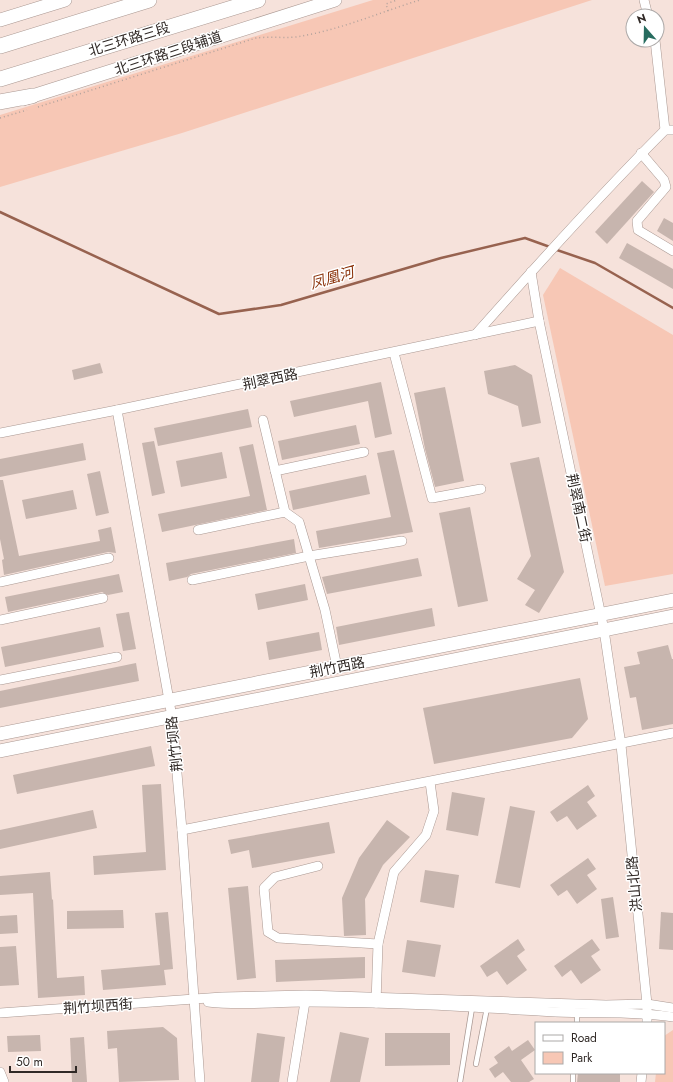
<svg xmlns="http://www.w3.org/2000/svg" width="673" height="1082" viewBox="0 0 673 1082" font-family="Jost,'Noto Sans SC',sans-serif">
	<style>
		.green { fill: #f7c7b5 }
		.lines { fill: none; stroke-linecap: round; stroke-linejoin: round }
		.stream { stroke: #97624f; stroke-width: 2.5 }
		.building { fill: #c7b5ae }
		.service-casing { stroke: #aa9892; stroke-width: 6 }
		.minor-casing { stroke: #aa9892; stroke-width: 10 }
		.secondary-casing { stroke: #aa9892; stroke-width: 14 }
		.trunk-casing { stroke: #aa9892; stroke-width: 16 }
		.path { stroke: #b2a29c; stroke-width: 1.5; stroke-dasharray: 1 3; stroke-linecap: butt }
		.service { stroke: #fff; stroke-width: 4.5 }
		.minor { stroke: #fff; stroke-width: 9 }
		.secondary { stroke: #fff; stroke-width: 13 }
		.trunk { stroke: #fff; stroke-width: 15 }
		.labels { text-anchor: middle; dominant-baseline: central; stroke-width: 3; stroke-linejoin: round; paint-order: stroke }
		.street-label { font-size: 14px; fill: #302926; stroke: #fff }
		.water-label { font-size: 15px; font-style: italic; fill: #8c340c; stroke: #fff }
	</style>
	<rect width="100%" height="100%" fill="#f6e2db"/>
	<g class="green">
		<polygon points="373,0 592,0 182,133 0,187 0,115"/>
		<polygon points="560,268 673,335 673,574 605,586 543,295"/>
		<polygon points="673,1030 673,1082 655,1082 656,1073 664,1073 664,1036"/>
	</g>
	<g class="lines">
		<g class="stream">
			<polyline points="0,212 219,314 281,305 441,258 525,238 550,247"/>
			<polyline points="554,249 595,263 673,308"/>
		</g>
	</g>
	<g class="building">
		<polygon points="642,181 654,192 607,244 595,232"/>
		<polygon points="664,218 673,223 673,241 657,231"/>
		<polygon points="627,243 673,269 673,289 619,258"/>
		<polygon points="100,363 103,373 74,380 72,370"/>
		<polygon points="515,365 532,375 541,423 522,427 518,406 488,394 484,371"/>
		<polygon points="381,382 392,434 375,438 368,401 294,417 290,401"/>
		<polygon points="445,387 464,481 435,487 425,449 414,393"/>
		<polygon points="248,409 252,427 158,446 154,428"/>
		<polygon points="356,425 360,444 282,460 278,441"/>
		<polygon points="154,441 165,493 152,496 142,443"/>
		<polygon points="83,443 86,460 0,477 0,459"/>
		<polygon points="253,444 267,510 162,532 158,514 250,496 239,447"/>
		<polygon points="394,450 413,532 319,548 316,531 391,517 377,453"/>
		<polygon points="222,452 227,478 181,487 176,461"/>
		<polygon points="539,457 564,572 539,613 525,605 535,590 517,579 531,556 510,463"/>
		<polygon points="100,471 109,513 96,516 87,474"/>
		<polygon points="366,475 370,494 293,510 289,491"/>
		<polygon points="0,480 3,480 19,556 100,541 98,530 111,527 116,553 108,552 4,575 2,560 4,559 0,539"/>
		<polygon points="73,490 77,509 26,519 22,500"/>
		<polygon points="470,507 488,601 458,607 439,513"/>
		<polygon points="294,539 296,553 191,574 187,577 169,581 166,563"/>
		<polygon points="418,558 422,576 327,594 322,577"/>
		<polygon points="119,574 123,592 108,595 102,592 8,612 5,597"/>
		<polygon points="305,584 308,600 258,610 255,594"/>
		<polygon points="432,608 435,626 339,645 336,627"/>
		<polygon points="129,612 136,649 123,651 116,614"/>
		<polygon points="100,627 104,647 5,667 1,647"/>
		<polygon points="319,632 322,650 269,660 266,642"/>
		<polygon points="668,645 672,659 673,659 673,724 642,730 636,697 630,698 624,667 640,664 637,652"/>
		<polygon points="136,663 139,681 0,708 0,691"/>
		<polygon points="580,678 588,719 572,738 434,764 423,708"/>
		<polygon points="151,746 155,766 17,794 13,775"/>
		<polygon points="161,784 166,870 94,875 93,856 146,852 142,785"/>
		<polygon points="588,785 595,796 587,802 597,816 577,830 567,816 557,822 550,812"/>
		<polygon points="452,792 485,798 478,836 446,830"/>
		<polygon points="510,806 535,811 520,888 495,883"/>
		<polygon points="93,810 97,828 0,849 0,830"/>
		<polygon points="387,820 410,837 383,865 365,899 366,935 344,936 342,898 359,858"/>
		<polygon points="329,822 335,853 252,868 249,850 231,854 228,840"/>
		<polygon points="588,858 596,869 587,875 597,889 577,904 567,890 558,896 550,885"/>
		<polygon points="425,870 459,875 454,908 420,902"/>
		<polygon points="50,872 52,900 53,899 57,978 84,976 85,995 38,998 33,893 0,895 0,876"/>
		<polygon points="248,886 256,978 237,980 228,888"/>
		<polygon points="613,897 619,937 606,939 601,899"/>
		<polygon points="123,910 124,928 67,929 67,911"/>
		<polygon points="168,912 173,969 164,970 166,985 103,990 101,970 160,965 155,913"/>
		<polygon points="661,912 673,913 673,950 659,949"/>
		<polygon points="17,915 18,933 0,934 0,916"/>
		<polygon points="518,939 525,950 517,956 527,970 507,985 497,971 487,977 480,966"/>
		<polygon points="592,939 600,950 591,956 601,970 581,984 571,970 562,977 554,966"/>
		<polygon points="407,940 441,945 435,977 402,972"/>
		<polygon points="16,946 19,985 0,986 0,947"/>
		<polygon points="365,957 365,978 276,982 275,960"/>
		<polygon points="163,1027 177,1038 179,1080 119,1082 117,1048 108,1049 107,1031"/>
		<polygon points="340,1032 369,1038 360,1082 330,1082"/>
		<polygon points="257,1033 285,1037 279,1082 251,1082"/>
		<polygon points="385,1033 450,1033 450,1065 385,1066"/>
		<polygon points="40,1035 41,1051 8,1052 7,1036"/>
		<polygon points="84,1037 87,1082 72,1082 70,1038"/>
		<polygon points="528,1040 535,1050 521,1060 534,1079 529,1082 511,1082 503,1072 495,1078 489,1069 498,1063 494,1057 509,1046 512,1051"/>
		<polygon points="578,1073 620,1073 620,1082 577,1082"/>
	</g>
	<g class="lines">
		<defs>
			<g id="service">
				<polyline points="577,1023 577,1013"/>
				<polyline points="476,1064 487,1008"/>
				<polyline points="460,1082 472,1008"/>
				<polyline points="573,1082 573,1073"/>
			</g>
			<g id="minor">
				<polyline points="644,0 648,16"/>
				<polyline points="655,40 665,130"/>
				<polyline points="641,153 664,180 666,187 637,221 638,230 673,251"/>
				<polyline points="531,272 539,321 604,630 621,745 647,1004 647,1023"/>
				<path d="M475,335C537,265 599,196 665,130H673"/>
				<polyline points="394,353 432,498 481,489"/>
				<polyline points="117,410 172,717 182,830 200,1082"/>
				<polyline points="263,420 285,512 299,522 325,610 337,667"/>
				<polyline points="0,433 117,410 539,321"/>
				<polyline points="275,471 364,452"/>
				<polyline points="198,530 285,512"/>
				<polyline points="192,580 309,556 402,541"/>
				<polyline points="0,582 109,558"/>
				<polyline points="0,620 103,598"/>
				<polyline points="0,680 117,657"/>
				<polyline points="182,830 673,733"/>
				<polyline points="318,866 275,877 264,888 268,932 278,938 378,944"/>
				<path d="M208,1002C240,1006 273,1002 305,1002C388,1002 472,1007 555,1012C595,1014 634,1011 673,1017"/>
				<polyline points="376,1003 378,944 394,872 426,835 434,811 430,782"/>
				<polyline points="0,1013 222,997 306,995 606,1005 647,1004 673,1008"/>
				<polyline points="0,1072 4,1082"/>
				<polyline points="292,1082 305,1002"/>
				<polyline points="641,1082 642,1073"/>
			</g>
			<g id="secondary">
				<polyline points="0,20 65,0"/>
				<polyline points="23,99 335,0"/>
				<polyline points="0,734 673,600"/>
				<polyline points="0,751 673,616"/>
			</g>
			<g id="trunk">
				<polyline points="0,46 149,0"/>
				<polyline points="0,79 258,0"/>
				<polyline points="0,102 32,96"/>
			</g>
		</defs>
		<use href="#service" class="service-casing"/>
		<use href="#minor" class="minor-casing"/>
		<use href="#secondary" class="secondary-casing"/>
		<use href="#trunk" class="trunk-casing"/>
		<g class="path">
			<polyline points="388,11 386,4 397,0"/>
			<path d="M38,107L256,38C271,36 289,39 302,36C342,29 381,12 420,0"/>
			<polyline points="0,118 27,110"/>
		</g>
		<use href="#service" class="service"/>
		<use href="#minor" class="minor"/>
		<use href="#secondary" class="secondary"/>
		<use href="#trunk" class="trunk"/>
	</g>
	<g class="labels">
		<g class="street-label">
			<text transform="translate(129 39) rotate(-17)">北三环路三段</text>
			<text transform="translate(168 53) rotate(-18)">北三环路三段辅道</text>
			<text transform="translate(270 379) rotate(-12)">荆翠西路</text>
			<text transform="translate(579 508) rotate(78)">荆翠南二街</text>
			<text transform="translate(337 667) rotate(-11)">荆竹西路</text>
			<text transform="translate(174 744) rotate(-96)">荆竹坝路</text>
			<text transform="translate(634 884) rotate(-95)">洪山北路</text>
			<text transform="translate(98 1006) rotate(-4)">荆竹坝西街</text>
		</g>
		<g class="water-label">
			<text transform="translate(332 278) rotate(-16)">凤凰河</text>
		</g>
	</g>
	<rect x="535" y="1022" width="130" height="52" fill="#ffffff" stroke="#aca9a8"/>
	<rect x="543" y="1035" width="20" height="6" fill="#ffffff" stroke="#aca9a8"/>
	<text x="571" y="1042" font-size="12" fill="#302926">Road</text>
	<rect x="543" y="1052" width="20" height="12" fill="#f7c7b5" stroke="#aca9a8"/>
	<text x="571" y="1062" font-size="12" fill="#302926">Park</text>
	<g transform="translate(645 28) rotate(340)"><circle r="19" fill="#ffffff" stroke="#aca9a8"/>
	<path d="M0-3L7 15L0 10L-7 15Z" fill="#276c5f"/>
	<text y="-6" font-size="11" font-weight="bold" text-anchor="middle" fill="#302926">N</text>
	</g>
	<path d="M10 1066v6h66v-6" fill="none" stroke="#302926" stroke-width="2"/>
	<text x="16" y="1066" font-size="12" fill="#302926" stroke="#ffffff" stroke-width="3" paint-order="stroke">50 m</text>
</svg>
